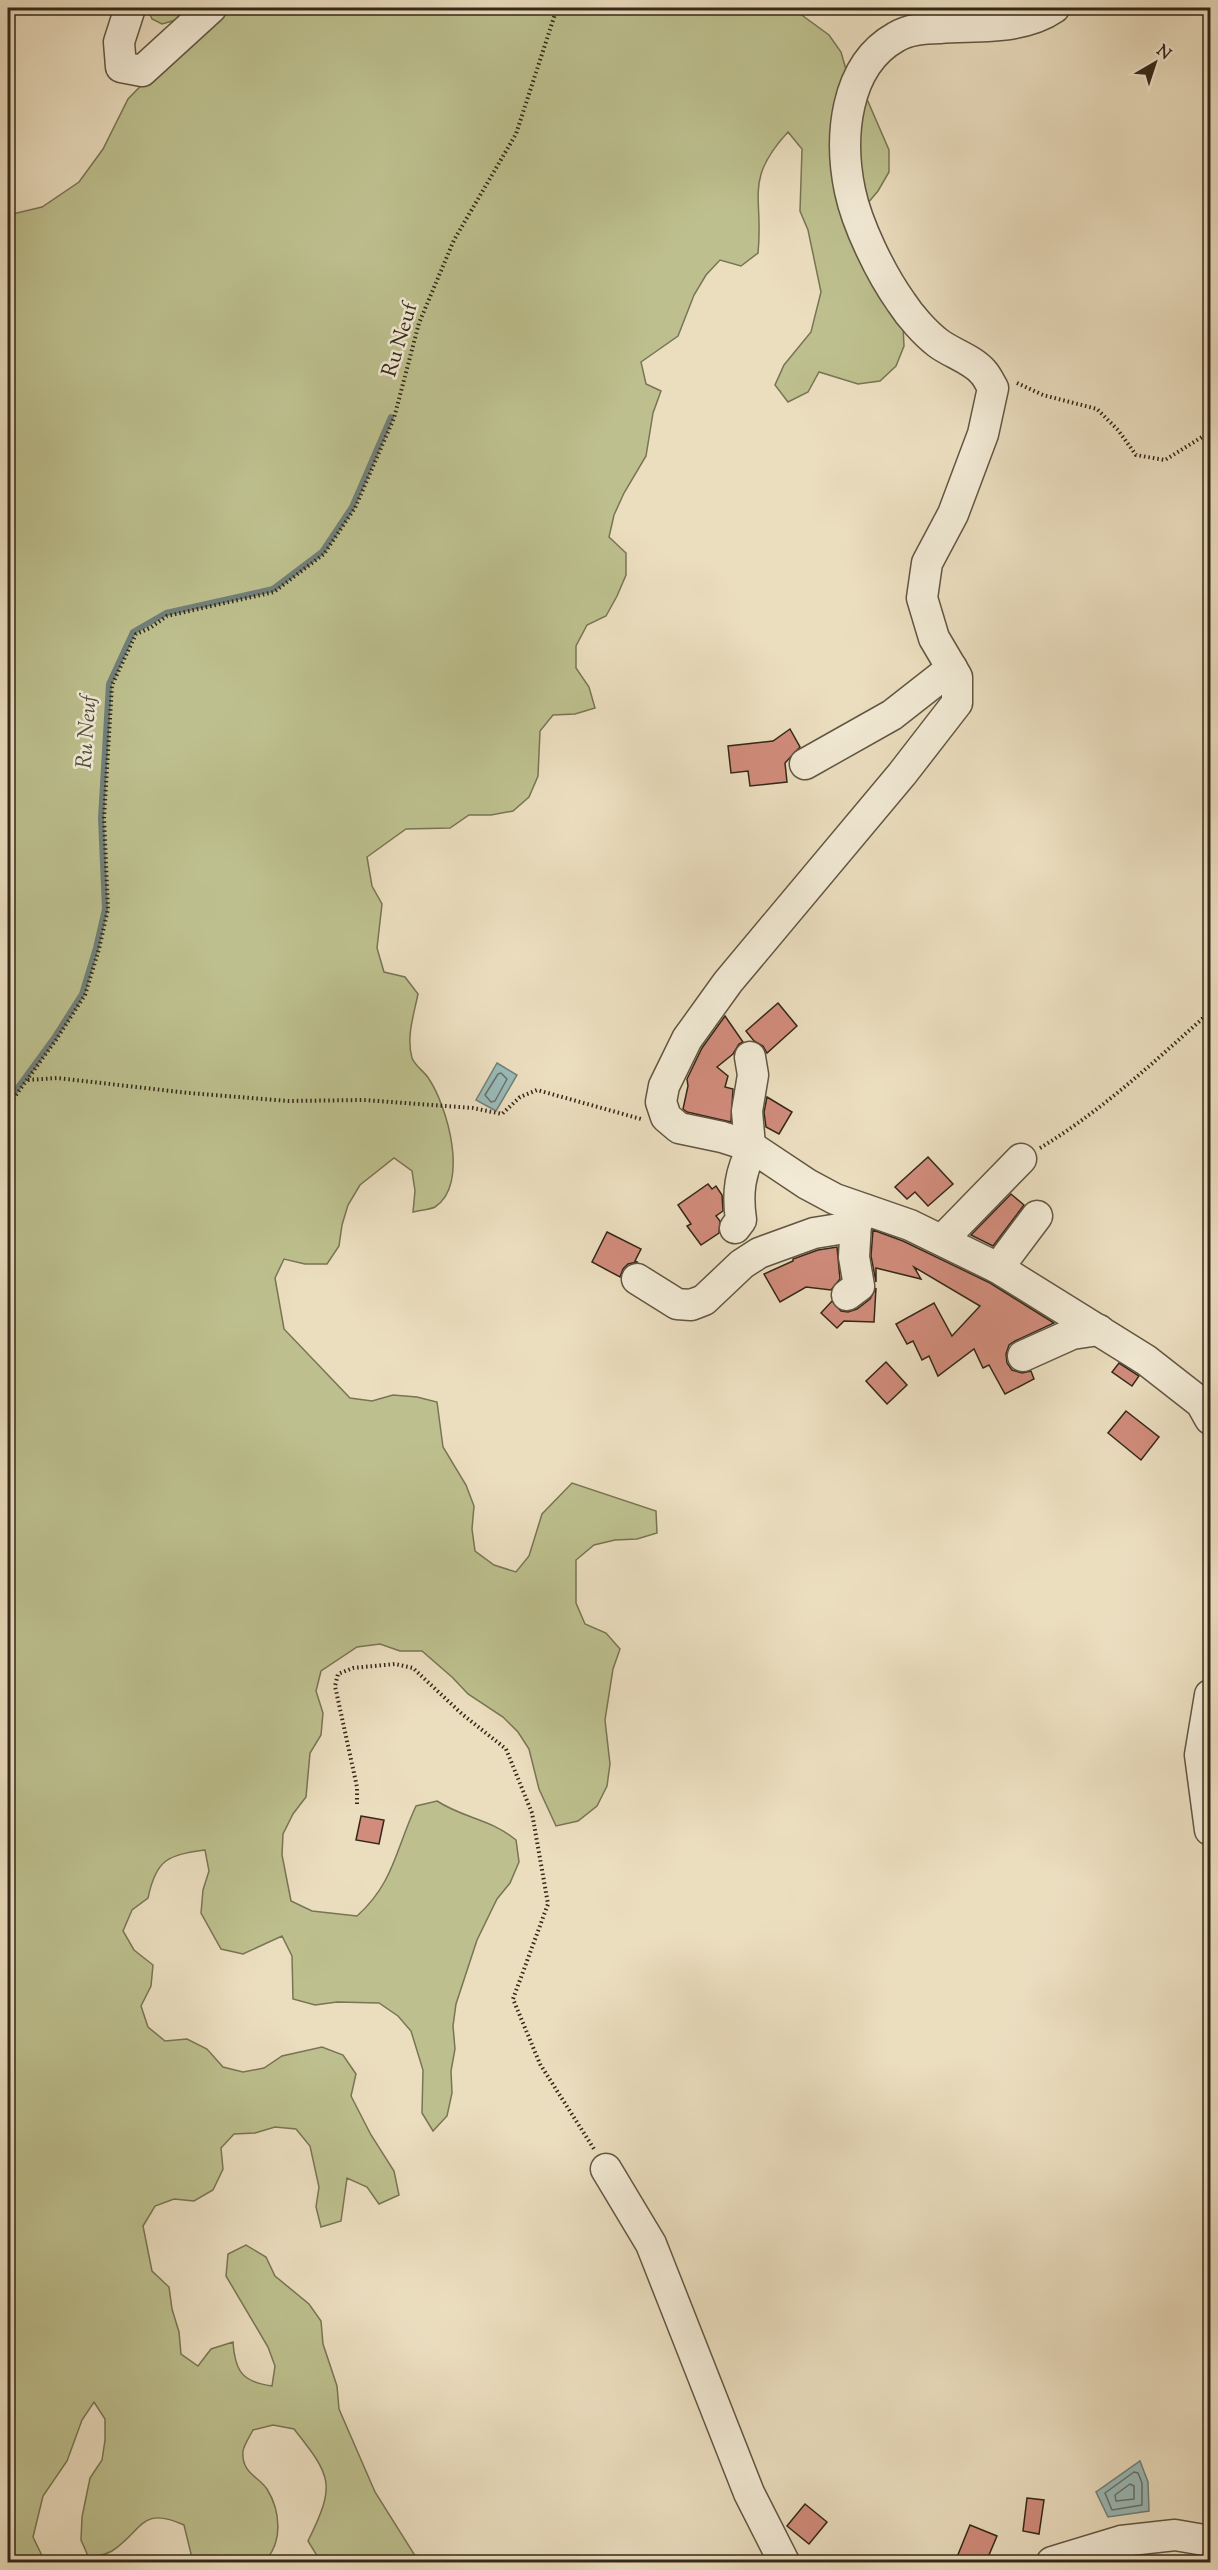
<svg xmlns="http://www.w3.org/2000/svg" width="1218" height="2570" viewBox="0 0 1218 2570" font-family="'Sorts Mill Goudy',serif">
	<style>
		.green { fill: #bdc08e; stroke: #787454; stroke-width: 1.5 }
		.water { fill: #9abbb9; stroke: #718079; stroke-width: 1.5 }
		.lines { fill: none; stroke-linecap: round; stroke-linejoin: round }
		.shore { stroke: #677269; stroke-width: 1.5 }
		.stream { stroke: #718079; stroke-width: 6 }
		.building { fill: #d18c7c; stroke: #342819; stroke-width: 1.5 }
		.minor-casing { stroke: #625642; stroke-width: 33 }
		.path { stroke: #342819; stroke-width: 4; stroke-dasharray: 1.5 3; stroke-linecap: butt }
		.minor { stroke: #f2ead5; stroke-width: 30 }
		.labels { text-anchor: middle; dominant-baseline: central; stroke-width: 5; stroke-linejoin: round; paint-order: stroke }
		.street-label { font-size: 21px; fill: #342819; stroke: #f2ead5 }
		.water-label { font-size: 22px; font-style: italic; fill: #4e4d41; stroke: #f2ead5 }
	</style>
	<rect width="100%" height="100%" fill="#ebdebf"/>
	<filter id="stains"><feTurbulence type="fractalNoise" baseFrequency=".00333" numOctaves="4"/><feColorMatrix values="0 0 0 0 .2 0 0 0 0 .09 0 0 0 0 .02 0 0 0 .5 -.17"/></filter>
	<radialGradient id="worn" r=".72"><stop offset=".6" stop-color="#630" stop-opacity="0"/><stop offset="1" stop-color="#630" stop-opacity=".3"/></radialGradient>
	<g class="green">
		<polygon points="147,8 196,8 183,18 162,24 152,19"/>
		<path d="M217,8H792L829,35L841,52L847,73L863,90L889,150V172L878,191L850,224L903,325L904,346L896,366L880,381L858,384L819,372L808,392L788,402L775,385L784,365L811,332L821,292L808,230L800,211L802,149L788,132C743,181 764,196 758,253L741,266L720,260L706,275L694,295L678,336L641,362L646,384L661,391L653,413L646,456L624,493L614,515L609,537L626,553V575L617,596L606,616L587,625L576,646V668L589,687L595,708L575,714L553,715L540,731L538,776L529,797L513,811L491,815H469L450,828L406,829L367,857L372,886L382,904L377,948L384,972L405,977L418,994C414,1014 406,1037 412,1058C415,1066 425,1072 429,1079C447,1106 470,1184 435,1207C429,1210 419,1210 413,1212L415,1191L412,1171L394,1158L360,1185L348,1205L342,1225L339,1246L327,1264H305L284,1259L275,1278L284,1329L350,1398L372,1401L393,1395L417,1397L437,1402L443,1447L466,1485L474,1506L472,1529L475,1551L494,1565L516,1572L529,1556L542,1514L572,1483L656,1511L657,1533L637,1539L615,1540L594,1545L576,1560V1603L585,1624L606,1633L620,1649L613,1669L605,1720L610,1764L607,1786L597,1806L578,1821L556,1826L539,1789L529,1749L518,1732L503,1717L468,1694L453,1678L422,1651H400L380,1644L357,1647L321,1671L316,1691L323,1713L321,1735L310,1753L306,1797L293,1814L283,1834L282,1855L291,1901L312,1911L357,1916C394,1883 396,1848 416,1806L437,1801C465,1819 489,1818 516,1840L519,1862L510,1883L497,1899L477,1940L456,2004L453,2026L455,2049L451,2071L452,2093L447,2116L433,2131L422,2113L423,2070L411,2031L398,2016L379,2003L337,2002L315,2005L293,1999L292,1956L282,1936L243,1954L221,1949L201,1913L203,1890L209,1871L205,1850C168,1855 156,1859 148,1898L132,1910L123,1931L134,1950L153,1965L151,1986L141,2006L148,2027L165,2041L187,2039L207,2049L223,2067L243,2072L264,2068L282,2056L322,2047L343,2055L356,2074L351,2096L371,2135L394,2171L399,2195L379,2204L367,2187L347,2178L341,2221L321,2227L316,2207L319,2187L310,2146L296,2129L275,2127L255,2133L234,2134L221,2148L223,2169L213,2190L194,2201L174,2199L155,2206L143,2226L152,2271L169,2287L172,2309L179,2332L181,2354L198,2366L211,2349L233,2342C235,2371 242,2382 272,2386L275,2366L268,2347L226,2276L228,2254L246,2245L266,2257L275,2276L309,2304L321,2321L323,2344L337,2386L339,2409L375,2492L419,2562H318L319,2559L308,2541C336,2484 332,2477 294,2429L273,2425L253,2430C250,2436 244,2445 243,2451C241,2473 258,2476 267,2489C281,2512 283,2543 264,2562H193L184,2525C140,2505 143,2531 112,2551C105,2555 96,2556 89,2558L81,2540L82,2517L90,2478L102,2460L105,2440V2419L94,2402L82,2420L67,2461L43,2496L33,2537L45,2562H8V215L42,207L79,182L103,149L128,99Z"/>
	</g>
	<g class="water">
		<polygon points="497,1063 517,1075 496,1111 476,1100"/>
		<polygon points="1140,2461 1148,2482 1149,2511 1108,2517 1096,2492"/>
	</g>
	<g class="lines">
		<g class="shore">
			<polygon points="501,1073 507,1079 495,1101 491,1102 485,1095 498,1074"/>
			<polygon points="1134,2472 1138,2473 1142,2483 1142,2505 1112,2510 1105,2493"/>
			<polygon points="1130,2484 1134,2486 1134,2499 1116,2501 1115,2495"/>
		</g>
		<polyline class="stream" points="8,1101 54,1038 82,994 96,948 105,909 101,818 109,684 133,632 166,613 273,589 322,552 352,507 391,417"/>
	</g>
	<g class="building">
		<polygon points="790,729 800,747 785,763 787,782 750,786 748,771 731,773 728,746 773,741"/>
		<polygon points="778,1003 797,1026 767,1053 763,1046 754,1041 746,1031"/>
		<polygon points="725,1016 743,1042 739,1044 733,1054 717,1067 728,1076 725,1087 733,1089 731,1122 687,1112 683,1109 688,1086 687,1079 702,1048"/>
		<polygon points="767,1097 792,1112 779,1134 766,1127 764,1112"/>
		<polygon points="928,1157 953,1184 928,1206 915,1192 907,1199 895,1187"/>
		<polygon points="708,1184 712,1189 716,1186 722,1195 723,1211 716,1216 720,1221 719,1233 701,1245 687,1226 691,1224 678,1205"/>
		<polygon points="1011,1194 1024,1205 993,1246 971,1235"/>
		<polygon points="873,1230 903,1241 990,1283 1054,1323 1015,1341 1009,1345 1006,1354 1007,1363 1012,1370 1022,1373 1031,1371 1034,1379 1005,1394 989,1365 983,1368 974,1349 938,1376 929,1356 922,1360 913,1341 907,1344 896,1324 934,1303 952,1336 980,1306 914,1267 921,1279 876,1268 876,1282 871,1256"/>
		<polygon points="607,1232 641,1249 635,1261 637,1262 628,1264 623,1269 620,1277 592,1262"/>
		<polygon points="837,1247 840,1279 831,1290 806,1287 780,1302 764,1274 793,1261 793,1259 818,1250"/>
		<polygon points="876,1288 874,1322 844,1321 837,1328 821,1313 832,1301 841,1311 848,1312 857,1309 870,1299"/>
		<polygon points="886,1362 907,1385 887,1404 866,1381"/>
		<polygon points="1119,1363 1139,1376 1132,1386 1112,1372"/>
		<polygon points="1126,1411 1159,1437 1141,1460 1108,1433"/>
		<polygon points="361,1816 384,1820 379,1844 356,1840"/>
		<polygon points="1027,2498 1044,2500 1039,2534 1023,2531"/>
		<polygon points="805,2504 827,2522 809,2544 787,2526"/>
		<polygon points="970,2525 997,2536 986,2562 955,2562"/>
	</g>
	<g class="lines">
		<defs>
			<g id="minor">
				<polyline points="130,8 119,42 121,67 142,71 211,8"/>
				<path d="M1054,8C1022,30 977,25 940,28C925,28 909,29 896,37C844,66 839,139 850,191C857,225 881,274 901,302C910,316 925,333 938,343C951,353 972,359 983,372C987,376 990,383 993,388L983,434L953,514L927,563L922,598L934,638L957,677V703L902,774L728,982L687,1039L664,1086L661,1102L666,1117L679,1128L722,1137L750,1146L807,1184L835,1199L910,1225L998,1268L1146,1360L1201,1403L1210,1419"/>
				<polyline points="805,764 892,715 952,668"/>
				<polyline points="750,1057 753,1075 747,1111 750,1146"/>
				<path d="M735,1228L741,1220C737,1193 740,1171 753,1148"/>
				<polyline points="943,1239 1021,1159"/>
				<polyline points="998,1268 1037,1216"/>
				<polyline points="637,1279 677,1304 691,1305 704,1300 742,1264 759,1253 814,1233 839,1229 856,1223 866,1210"/>
				<polyline points="847,1295 859,1286 854,1257 856,1223"/>
				<polyline points="1023,1356 1072,1334 1099,1330"/>
				<polyline points="1210,1695 1200,1755 1210,1830"/>
				<polyline points="606,2169 651,2244 749,2493 784,2562"/>
				<polyline points="1052,2562 1121,2541 1175,2535 1210,2541"/>
			</g>
		</defs>
		<use href="#minor" class="minor-casing"/>
		<g class="path">
			<polyline points="1017,383 1043,395 1097,409 1118,430 1136,455 1165,460 1210,432"/>
			<polyline points="28,1080 57,1078 189,1093 288,1101 364,1100 473,1108 502,1114 520,1097 537,1090 641,1119"/>
			<polyline points="8,1106 56,1040 85,995 99,949 108,909 104,818 112,685 136,634 150,628 167,616 274,592 324,554 355,508 394,418 419,323 454,240 516,134 557,8"/>
			<path d="M1040,1148C1103,1110 1156,1060 1210,1012"/>
			<polyline points="357,1804 357,1787 335,1686 338,1674 353,1668 395,1664 413,1668 462,1714 506,1749 532,1813 548,1904 513,1999 540,2064 594,2149"/>
		</g>
		<use href="#minor" class="minor"/>
	</g>
	<g class="labels">
		<g class="street-label">
			<text transform="translate(401 340) rotate(-73)">Ru Neuf</text>
		</g>
		<g class="water-label">
			<text transform="translate(88 732) rotate(-86)">Ru Neuf</text>
		</g>
	</g>
	<rect width="1218" height="2570" fill="none" stroke="#ebdebf" stroke-width="30"/>
	<rect x="9" y="9" width="1200" height="2552" fill="none" stroke="#342819" stroke-width="3"/>
	<rect x="15" y="15" width="1188" height="2540" fill="none" stroke="#342819" stroke-width="1.5"/>
	<g transform="translate(1155 63) rotate(39)" stroke="#f2ead5" stroke-width="4.5" paint-order="stroke">
	<path d="M0-4.5L10 22L0 15L-10 22Z" fill="#342819"/>
	<text y="-9" font-size="16" font-weight="bold" text-anchor="middle" fill="#342819">N</text>
	</g>
	<rect width="100%" height="100%" filter="url(#stains)"/>
	<rect width="100%" height="100%" fill="url(#worn)"/>
</svg>
